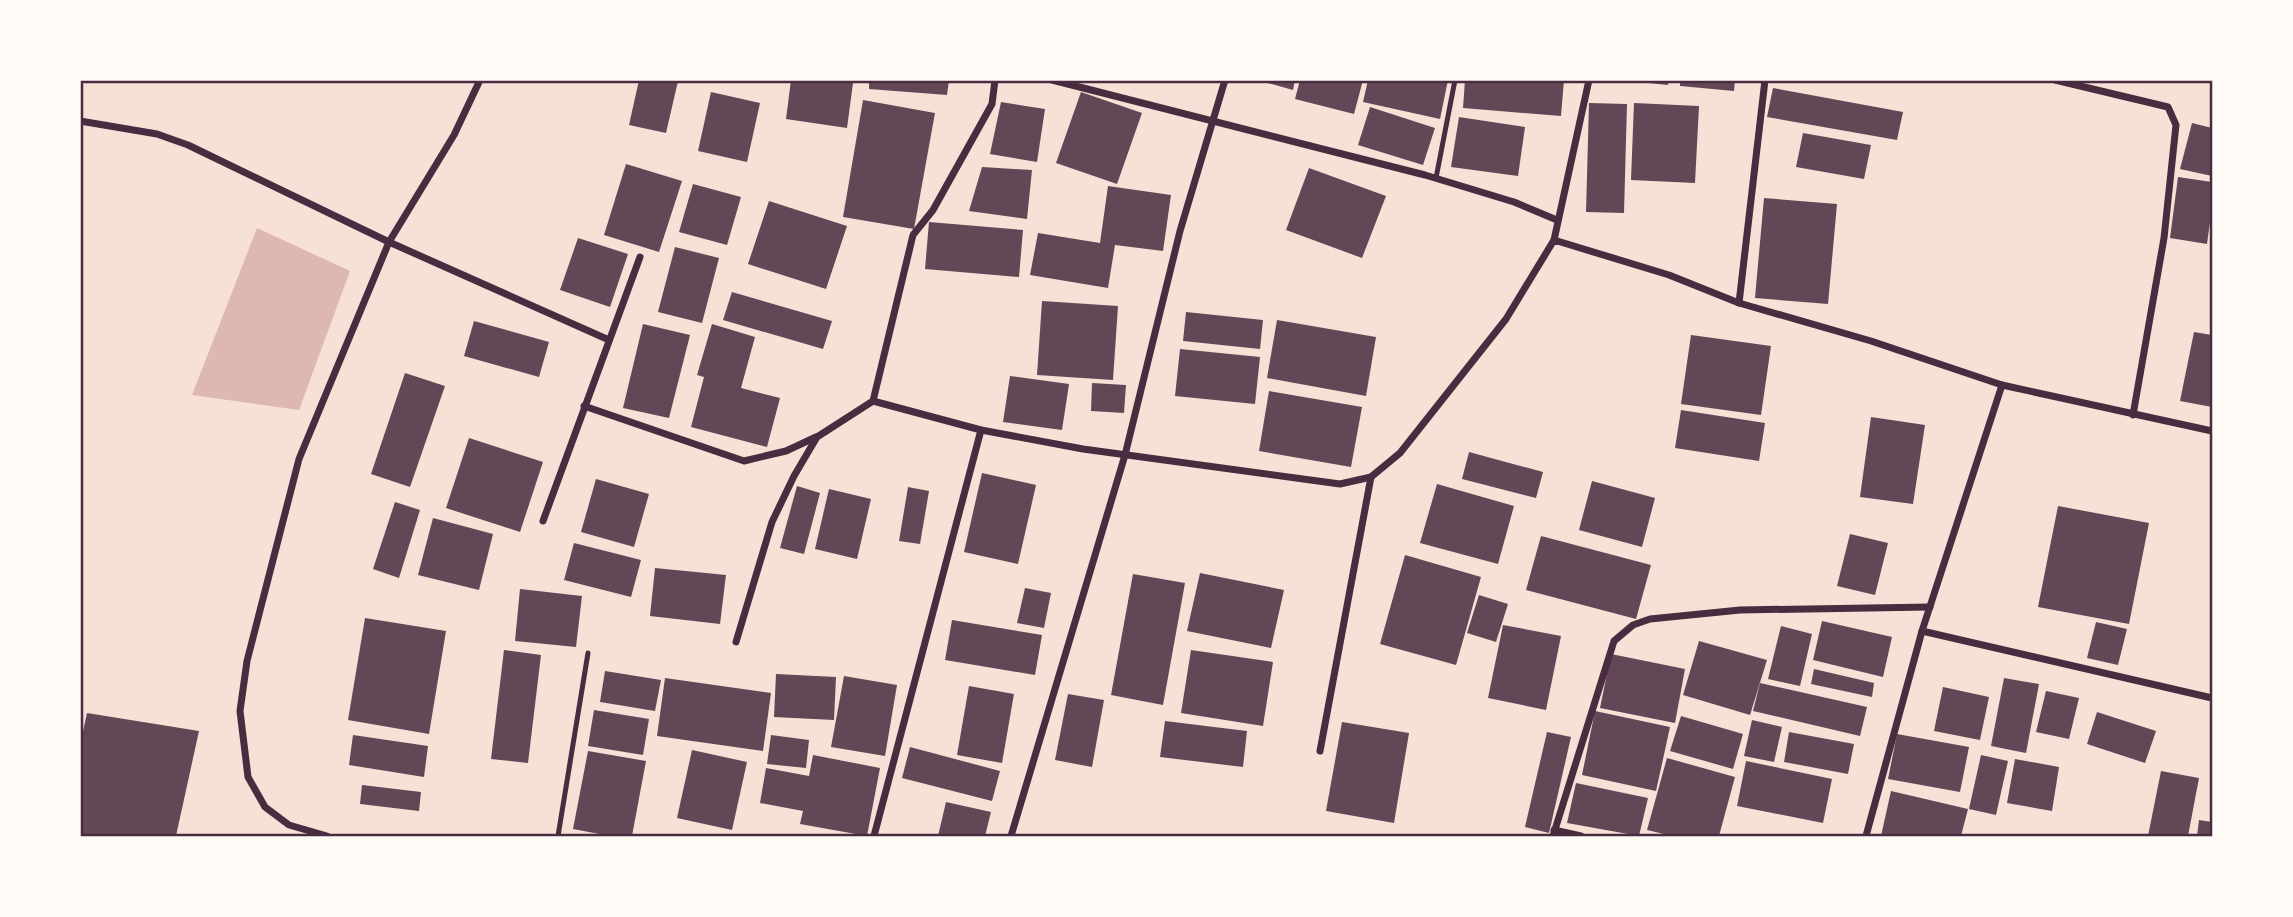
<svg xmlns="http://www.w3.org/2000/svg" width="2293" height="917" viewBox="0 0 2293 917" font-family="Jost,sans-serif">
	<style>
		.water { fill: #dcb8b0 }
		.building { fill: #644757 }
		.lines { fill: none; stroke-linecap: round; stroke-linejoin: round }
		.service { stroke: #4a2c40; stroke-width: 5 }
		.minor { stroke: #4a2c40; stroke-width: 7 }
		.neatline { fill: none; stroke: #4a2c40; stroke-width: 2.5 }
	</style>
	<rect width="100%" height="100%" fill="#f7e1d7"/>
	<polygon class="water" points="257,228 350,271 299,410 192,395"/>
	<g class="building">
		<polygon points="639,80 678,81 666,133 629,125"/>
		<polygon points="791,80 853,83 847,128 786,119"/>
		<polygon points="869,80 949,80 947,95 869,89"/>
		<polygon points="1257,80 1295,80 1293,90"/>
		<polygon points="1300,80 1363,80 1354,114 1295,99"/>
		<polygon points="1368,80 1448,80 1440,119 1363,102"/>
		<polygon points="1465,80 1564,80 1561,116 1463,108"/>
		<polygon points="1619,80 1669,80 1668,85"/>
		<polygon points="1680,80 1735,80 1734,91 1680,86"/>
		<polygon points="1773,88 1903,112 1897,140 1767,117"/>
		<polygon points="711,92 760,103 747,162 698,151"/>
		<polygon points="1081,92 1142,113 1117,184 1056,163"/>
		<polygon points="863,100 935,113 914,229 843,217"/>
		<polygon points="1001,102 1045,109 1037,162 990,154"/>
		<polygon points="1589,103 1627,104 1624,213 1586,212"/>
		<polygon points="1634,103 1699,106 1695,183 1631,180"/>
		<polygon points="1370,107 1435,128 1423,165 1358,145"/>
		<polygon points="1459,117 1525,127 1518,176 1451,167"/>
		<polygon points="2192,123 2212,128 2212,176 2180,169"/>
		<polygon points="1803,133 1871,145 1864,179 1796,167"/>
		<polygon points="626,164 682,181 659,252 604,235"/>
		<polygon points="982,167 1032,170 1027,219 969,211"/>
		<polygon points="1309,168 1386,196 1362,258 1286,230"/>
		<polygon points="2178,177 2212,182 2212,208 2207,244 2170,238"/>
		<polygon points="693,184 741,197 727,245 679,232"/>
		<polygon points="1108,186 1171,195 1163,251 1115,245 1108,288 1030,275 1038,233 1100,243"/>
		<polygon points="1764,198 1837,204 1828,304 1755,298"/>
		<polygon points="769,201 847,226 826,289 748,264"/>
		<polygon points="929,222 1023,230 1019,277 925,269"/>
		<polygon points="578,238 628,254 610,307 560,290"/>
		<polygon points="675,247 719,258 702,323 658,312"/>
		<polygon points="732,292 832,321 823,349 723,320"/>
		<polygon points="1042,301 1118,306 1113,380 1037,375"/>
		<polygon points="1186,312 1263,320 1260,349 1183,341"/>
		<polygon points="1277,320 1376,337 1366,396 1267,378"/>
		<polygon points="474,321 549,342 539,377 464,356"/>
		<polygon points="643,324 690,335 669,418 623,408"/>
		<polygon points="712,324 755,337 741,388 780,398 767,447 691,427 704,377 697,375"/>
		<polygon points="2194,332 2212,335 2212,407 2180,401"/>
		<polygon points="1691,335 1771,346 1761,415 1681,404"/>
		<polygon points="1180,349 1260,357 1255,404 1175,396"/>
		<polygon points="405,373 445,386 410,487 371,474"/>
		<polygon points="1010,376 1069,384 1062,430 1003,422"/>
		<polygon points="1092,383 1126,385 1124,413 1091,411"/>
		<polygon points="1269,391 1362,407 1351,467 1259,451"/>
		<polygon points="1681,410 1765,423 1759,461 1675,448"/>
		<polygon points="1871,417 1925,425 1913,504 1860,497"/>
		<polygon points="469,438 543,462 520,532 446,508"/>
		<polygon points="1469,452 1543,472 1536,498 1462,479"/>
		<polygon points="982,473 1036,485 1018,564 964,552"/>
		<polygon points="596,479 649,494 634,547 581,532"/>
		<polygon points="1592,481 1655,498 1642,547 1579,530"/>
		<polygon points="1437,484 1514,506 1498,564 1420,543"/>
		<polygon points="797,486 820,493 804,554 780,548"/>
		<polygon points="908,487 929,491 920,544 899,541"/>
		<polygon points="829,489 871,499 857,559 815,549"/>
		<polygon points="395,502 420,510 399,578 373,569"/>
		<polygon points="2058,506 2149,523 2129,624 2038,607"/>
		<polygon points="433,518 493,534 479,590 418,575"/>
		<polygon points="1850,534 1888,543 1875,595 1837,586"/>
		<polygon points="1541,536 1651,565 1636,619 1526,590"/>
		<polygon points="574,543 641,560 631,597 564,580"/>
		<polygon points="1405,555 1481,577 1456,665 1380,644"/>
		<polygon points="655,568 726,575 720,624 650,616"/>
		<polygon points="1200,573 1284,590 1271,648 1187,631"/>
		<polygon points="1133,574 1185,583 1163,705 1111,695"/>
		<polygon points="1025,588 1051,593 1044,628 1017,623"/>
		<polygon points="520,589 582,596 576,647 515,641"/>
		<polygon points="1479,595 1508,604 1496,642 1467,633"/>
		<polygon points="365,618 446,631 429,734 348,720"/>
		<polygon points="952,620 1042,635 1035,675 945,660"/>
		<polygon points="1822,621 1892,637 1883,677 1813,660"/>
		<polygon points="2096,622 2127,629 2118,665 2087,658"/>
		<polygon points="1503,625 1561,636 1546,710 1488,698"/>
		<polygon points="1781,626 1812,634 1800,686 1768,679"/>
		<polygon points="1699,641 1767,660 1750,715 1683,695"/>
		<polygon points="504,650 541,655 528,763 491,759"/>
		<polygon points="1191,650 1273,662 1263,726 1181,713"/>
		<polygon points="1611,654 1685,669 1675,723 1600,708"/>
		<polygon points="1814,669 1874,683 1872,697 1811,684"/>
		<polygon points="605,671 661,680 655,711 600,702"/>
		<polygon points="776,674 836,677 834,720 774,717"/>
		<polygon points="844,676 897,685 885,756 831,747"/>
		<polygon points="665,678 771,693 763,751 657,736"/>
		<polygon points="2004,678 2039,684 2026,753 1991,746"/>
		<polygon points="1760,683 1867,707 1860,736 1753,711"/>
		<polygon points="969,686 1014,694 1002,763 957,755"/>
		<polygon points="1943,687 1989,697 1980,740 1934,731"/>
		<polygon points="2046,691 2079,698 2069,739 2036,732"/>
		<polygon points="1068,694 1104,700 1092,767 1055,760"/>
		<polygon points="594,710 649,719 643,755 588,746"/>
		<polygon points="1595,711 1670,727 1656,791 1582,775"/>
		<polygon points="2097,712 2156,731 2145,763 2087,744"/>
		<polygon points="87,713 199,731 176,836 80,836 80,745"/>
		<polygon points="1681,716 1743,734 1733,769 1670,751"/>
		<polygon points="1752,720 1782,727 1774,762 1744,756"/>
		<polygon points="1165,721 1247,731 1243,767 1160,757"/>
		<polygon points="1342,722 1409,733 1394,823 1326,811"/>
		<polygon points="1547,732 1571,737 1549,833 1525,827"/>
		<polygon points="1789,732 1854,744 1848,774 1784,762"/>
		<polygon points="1897,734 1969,747 1960,792 1888,779"/>
		<polygon points="353,735 428,746 424,777 349,765"/>
		<polygon points="771,735 809,740 806,768 767,764"/>
		<polygon points="910,747 1000,771 992,801 902,778"/>
		<polygon points="692,750 747,762 732,830 677,818"/>
		<polygon points="588,751 646,761 632,836 610,836 573,829"/>
		<polygon points="813,755 880,768 867,836 800,824 803,811 760,803 766,768 809,776"/>
		<polygon points="1981,755 2008,761 1996,815 1969,809"/>
		<polygon points="1667,758 1735,777 1719,836 1672,836 1647,830"/>
		<polygon points="2015,759 2059,767 2052,811 2007,803"/>
		<polygon points="1746,761 1832,779 1823,823 1737,806"/>
		<polygon points="2161,771 2199,778 2188,836 2148,836"/>
		<polygon points="1576,783 1648,798 1639,836 1567,823"/>
		<polygon points="362,785 421,792 419,811 360,804"/>
		<polygon points="1891,791 1968,809 1961,836 1881,836"/>
		<polygon points="946,802 991,812 985,836 938,836"/>
		<polygon points="2199,820 2212,822 2212,836 2197,836"/>
	</g>
	<g class="lines">
		<g class="service">
			<polyline points="1436,178 1455,80"/>
			<polyline points="558,836 588,653"/>
		</g>
		<g class="minor">
			<polyline points="1052,80 1425,175 1514,202 1557,220"/>
			<polyline points="2055,80 2168,107 2176,125 2164,238 2133,415"/>
			<polyline points="80,121 157,134 188,145 389,242 609,340"/>
			<polyline points="1554,240 1589,80"/>
			<polyline points="1739,303 1765,80"/>
			<polyline points="873,401 981,430 1083,449 1340,484 1371,477 1400,453 1506,319 1554,240 1669,275 1739,303 1871,341 2002,385 2212,431"/>
			<polyline points="584,406 744,461 786,451 816,437"/>
			<polyline points="543,521 640,257"/>
			<polyline points="1922,631 2212,698"/>
			<polyline points="736,642 772,522 794,476 817,437 873,401 913,235 933,210 992,104 995,80"/>
			<polyline points="1320,751 1371,477"/>
			<polyline points="1554,830 1581,836"/>
			<polyline points="327,836 289,825 265,807 248,777 240,711 247,661 299,459 389,242 454,135 480,80"/>
			<polyline points="874,836 981,430"/>
			<polyline points="1011,836 1125,455 1180,231 1225,80"/>
			<polyline points="1553,836 1614,641 1633,625 1650,619 1740,610 1930,607"/>
			<polyline points="1866,836 1922,631 2002,385"/>
		</g>
	</g>
	<rect width="2293" height="917" fill="none" stroke="#fffaf5" stroke-width="164"/>
	<rect x="82" y="82" width="2129" height="753" class="neatline"/>
</svg>
